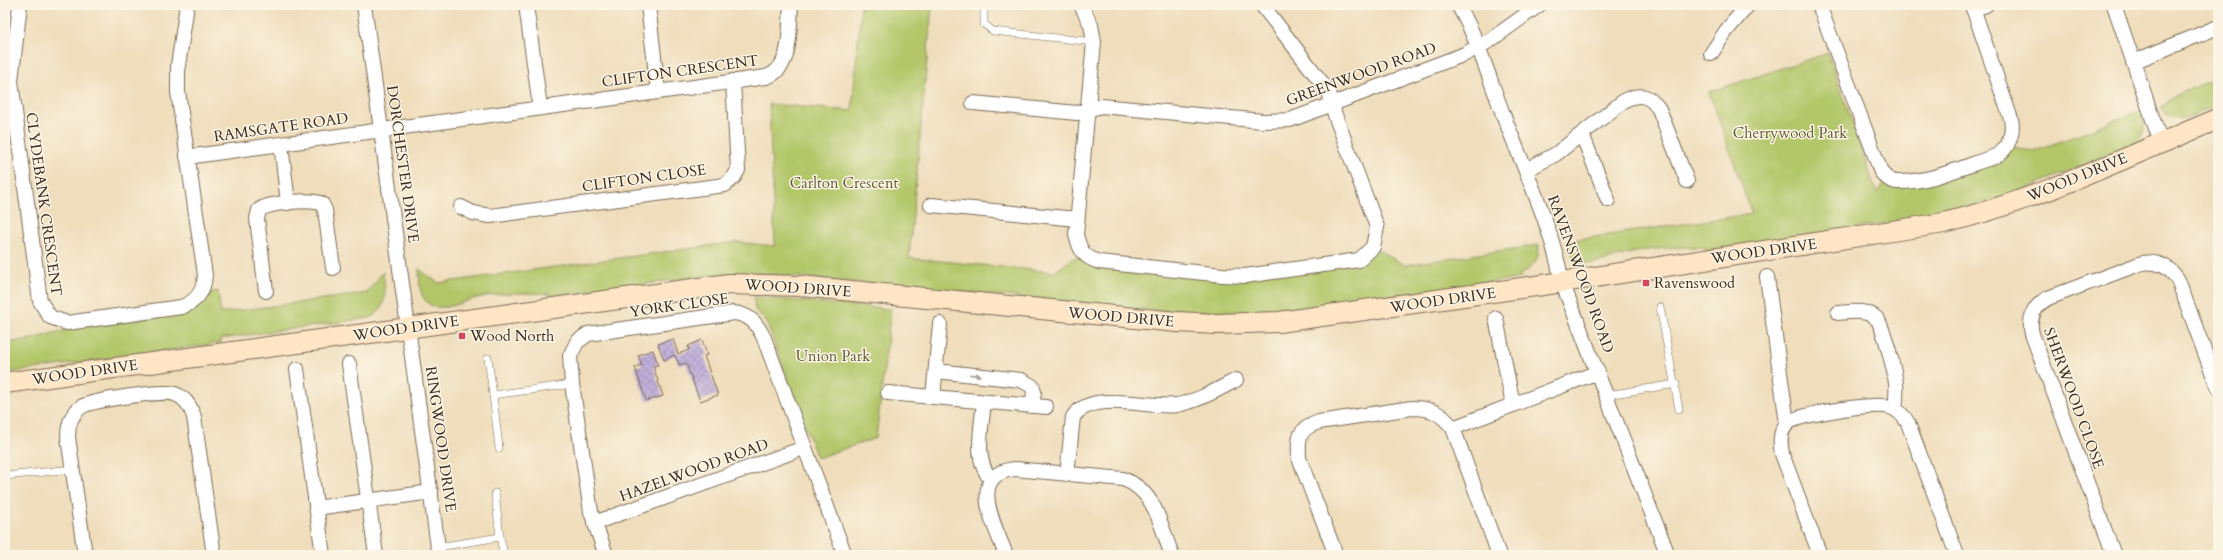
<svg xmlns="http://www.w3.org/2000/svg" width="2223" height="560" viewBox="0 0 2223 560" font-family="Cardo,serif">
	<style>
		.green { fill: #b3c76a; stroke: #777844 }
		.building { fill: url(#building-cross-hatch) }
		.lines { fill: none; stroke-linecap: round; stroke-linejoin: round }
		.lane-casing { stroke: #7a6955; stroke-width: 8 }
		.street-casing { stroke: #7a6955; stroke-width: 16 }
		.secondary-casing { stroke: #7a6955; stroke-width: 22 }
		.lane { stroke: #fff; stroke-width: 7 }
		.street { stroke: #fff; stroke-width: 14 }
		.secondary { stroke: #fee5c5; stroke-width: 20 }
		.oneway { fill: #a79f9a }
		.poi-dot { fill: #d1495b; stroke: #fcf5e5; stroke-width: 1.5 }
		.labels { text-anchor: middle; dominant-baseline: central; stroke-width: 3; stroke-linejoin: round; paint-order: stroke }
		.street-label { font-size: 15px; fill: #3b2a1e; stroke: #fcf5e5 }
		.park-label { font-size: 15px; fill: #5f5935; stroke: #fcf5e5 }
		.poi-label { font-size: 15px; fill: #3b2a1e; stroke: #fcf5e5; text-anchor: start }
	</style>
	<defs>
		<pattern id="building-cross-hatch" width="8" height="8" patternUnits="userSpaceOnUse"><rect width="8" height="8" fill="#c1afda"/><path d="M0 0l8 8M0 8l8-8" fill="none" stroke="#9e8fb0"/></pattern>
	</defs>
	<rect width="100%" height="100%" fill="#fcf5e5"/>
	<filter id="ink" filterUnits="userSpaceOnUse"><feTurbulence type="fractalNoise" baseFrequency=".025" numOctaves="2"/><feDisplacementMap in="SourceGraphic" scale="8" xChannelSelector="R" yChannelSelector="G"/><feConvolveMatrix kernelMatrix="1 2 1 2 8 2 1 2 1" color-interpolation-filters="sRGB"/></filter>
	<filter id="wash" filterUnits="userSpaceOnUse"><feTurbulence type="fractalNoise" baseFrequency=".012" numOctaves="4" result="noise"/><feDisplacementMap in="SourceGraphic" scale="16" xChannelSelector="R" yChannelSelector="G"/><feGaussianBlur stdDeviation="0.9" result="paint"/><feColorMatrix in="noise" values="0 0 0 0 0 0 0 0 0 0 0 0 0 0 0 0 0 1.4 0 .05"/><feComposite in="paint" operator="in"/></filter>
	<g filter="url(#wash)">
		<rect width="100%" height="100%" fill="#efddbb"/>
		<g class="green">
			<path d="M861,5H932L909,258L1054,272L1081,253L1223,277L1360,262L1374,248L1405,265L1539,245C1539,260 1533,269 1520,274L1521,278L1339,304L1246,313L1167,311L755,273L712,275L551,297V294C526,293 501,292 477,298C463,301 443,313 429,304C418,296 420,281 419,269L438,283L736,242L775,246L769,104L852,111Z"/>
			<path d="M1828,53L1877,194L1887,180H1927L2008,145L2033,152L2141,110C2146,124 2146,134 2134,145L2007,196L1943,215L1705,251V247C1672,247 1644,248 1613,258C1604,261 1591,265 1582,263C1572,259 1570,250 1566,241L1752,214L1709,92Z"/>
			<path d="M2218,77V104C2200,112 2176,128 2161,109L2170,98Z"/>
			<path d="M383,272C385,291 389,307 370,318L220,339V343L5,373V343L31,339L69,329L181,314L196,308L208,293L218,291L221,313L367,293Z"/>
			<polygon points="754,297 891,309 876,438 817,458 766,321 755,310"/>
			<polygon points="2218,348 2218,374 2210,351"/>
		</g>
		<g id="blocks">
			<g class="building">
				<polygon points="673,339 678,354 689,350 688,346 702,340 707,355 704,356 718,395 700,401 686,363 679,365 675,355 664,360 658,344"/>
				<polygon points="653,350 658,365 653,366 663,396 646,401 635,367 642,365 638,355"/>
			</g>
		</g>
	</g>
	<g filter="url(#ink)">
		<use href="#blocks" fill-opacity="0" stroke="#7a6955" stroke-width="1"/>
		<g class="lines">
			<defs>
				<g id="lane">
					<polyline points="984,5 984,24 993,31 1094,42"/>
					<polyline points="1660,307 1679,409"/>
					<polyline points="488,358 493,395 572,384"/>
					<polyline points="493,395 499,448"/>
					<polyline points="1607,395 1676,384"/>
					<polyline points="5,476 73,469"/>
					<polyline points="495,493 500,537 504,555"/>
					<polyline points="438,547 500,537"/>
				</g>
				<g id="street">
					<path d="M20,5L11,81L40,301L50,317L67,323L181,307C197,302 204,291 205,275L178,92V66L187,5"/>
					<polyline points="364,5 439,555"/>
					<polyline points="526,5 540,107"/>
					<polyline points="648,5 658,91"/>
					<path d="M1081,5L1091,25L1094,42L1076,235C1080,250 1083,257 1099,262L1223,275L1245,276L1359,260L1373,247L1377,227L1335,115L1329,92L1262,5"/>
					<path d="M1458,5C1478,39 1489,78 1503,114C1524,169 1551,224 1562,282L1668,555"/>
					<path d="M1819,5L1881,172C1885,177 1890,181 1896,182C1930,183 1965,166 1996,156C2009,149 2014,132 2011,119L1972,5"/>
					<polyline points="2114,5 2161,143"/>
					<polyline points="1973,9 1986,5"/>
					<polyline points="1711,54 1726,31 1748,5"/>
					<polyline points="2133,62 2218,27"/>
					<polyline points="973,103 1077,113 1101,106 1263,121 1290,120 1465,54 1489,41 1539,5"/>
					<polyline points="1582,134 1608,200"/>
					<polyline points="281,144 288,203"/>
					<path d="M187,157L766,77C793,69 789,28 791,5"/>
					<path d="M1526,170L1556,154L1625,100C1641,93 1649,95 1659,109L1687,181"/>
					<polyline points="931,205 1077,219"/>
					<polyline points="461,207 473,213 490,216 725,185 734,177 738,170 733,81"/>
					<polyline points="1767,277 1787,424"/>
					<path d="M266,291L257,219L259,210C267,203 313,198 322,204L325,210L333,268"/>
					<path d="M1838,313C1850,312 1868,309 1877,319C1884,328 1895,372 1896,384C1897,392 1896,401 1895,409"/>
					<polyline points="1496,318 1513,405"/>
					<polyline points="349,364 376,555"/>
					<polyline points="297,369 323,555"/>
					<polyline points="936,371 1021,380 1032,386 1034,392 1032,406"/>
					<polyline points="888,393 1046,407"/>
					<polyline points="933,397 940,324"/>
					<path d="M984,402C982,425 973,461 991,479"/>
					<polyline points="1453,428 1598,372"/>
					<path d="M1067,474L1073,417C1092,389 1149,409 1177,405C1198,401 1217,390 1236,380"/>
					<polyline points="316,508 431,492"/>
					<polyline points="594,523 804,448"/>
					<path d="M85,555L68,437C68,426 71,414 81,407C92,400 164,390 175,394C186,398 191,407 194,417L214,555"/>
					<path d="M606,555L591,512L572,384L570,356L577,342L588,334L734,313C751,315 757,324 764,338L845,555"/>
					<path d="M1006,555C996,527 965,474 1015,469L1123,479C1156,491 1160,525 1172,555"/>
					<path d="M1336,555L1299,458C1298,437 1298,429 1319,422L1412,408C1432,408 1441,413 1453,428L1499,555"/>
					<path d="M1820,555L1782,454C1780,443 1779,431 1788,423C1798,414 1878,402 1890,407C1899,410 1904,416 1908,423L1957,555"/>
					<path d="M2114,555L2032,334C2028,318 2034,306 2048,298L2142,263C2158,261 2169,266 2178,280L2218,388"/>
				</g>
				<path id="secondary" d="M5,383L729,284L800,286L1177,322L1217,324L1279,322L1543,285L1944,223C2039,200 2128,156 2218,119"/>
			</defs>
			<use href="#lane" class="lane-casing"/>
			<use href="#street" class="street-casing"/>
			<use href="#secondary" class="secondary-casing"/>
			<use href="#lane" class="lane"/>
			<use href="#street" class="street"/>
			<use href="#secondary" class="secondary"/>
		</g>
		<defs><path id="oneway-solid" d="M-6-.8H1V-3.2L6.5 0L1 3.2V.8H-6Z"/></defs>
		<use class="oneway" href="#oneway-solid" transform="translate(975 375) rotate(6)"/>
	</g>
	<g class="poi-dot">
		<rect x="1642" y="279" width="8" height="8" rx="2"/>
		<rect x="458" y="332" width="8" height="8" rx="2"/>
	</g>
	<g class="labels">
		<g class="street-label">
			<text transform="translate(680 71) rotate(-8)">CLIFTON CRESCENT</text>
			<text transform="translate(1361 74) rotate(-20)">GREENWOOD ROAD</text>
			<text transform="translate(281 127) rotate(-8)">RAMSGATE ROAD</text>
			<text transform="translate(403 164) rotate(82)">DORCHESTER DRIVE</text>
			<text transform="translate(2077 177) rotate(-22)">WOOD DRIVE</text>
			<text transform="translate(644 178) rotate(-8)">CLIFTON CLOSE</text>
			<text transform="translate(44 204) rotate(82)">CLYDEBANK CRESCENT</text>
			<text transform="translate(1764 251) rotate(-8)">WOOD DRIVE</text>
			<text transform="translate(1581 274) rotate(70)">RAVENSWOOD ROAD</text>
			<text transform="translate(798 288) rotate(4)">WOOD DRIVE</text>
			<text transform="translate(1443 300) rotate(-8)">WOOD DRIVE</text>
			<text transform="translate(679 305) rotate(-8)">YORK CLOSE</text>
			<text transform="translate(1121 317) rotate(5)">WOOD DRIVE</text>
			<text transform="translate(406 328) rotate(-8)">WOOD DRIVE</text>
			<text transform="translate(85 372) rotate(-8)">WOOD DRIVE</text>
			<text transform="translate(2074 398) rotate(70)">SHERWOOD CLOSE</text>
			<text transform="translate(441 439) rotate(82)">RINGWOOD DRIVE</text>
			<text transform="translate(694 470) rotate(-20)">HAZELWOOD ROAD</text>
		</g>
		<g class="park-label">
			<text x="1790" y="133">Cherrywood Park</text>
			<text x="844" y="183">Carlton Crescent</text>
			<text x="833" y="356">Union Park</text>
		</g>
		<g class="poi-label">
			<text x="1654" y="283">Ravenswood</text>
			<text x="470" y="336">Wood North</text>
		</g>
	</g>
	<rect width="2223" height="560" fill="none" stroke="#fcf5e5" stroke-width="20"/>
</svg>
